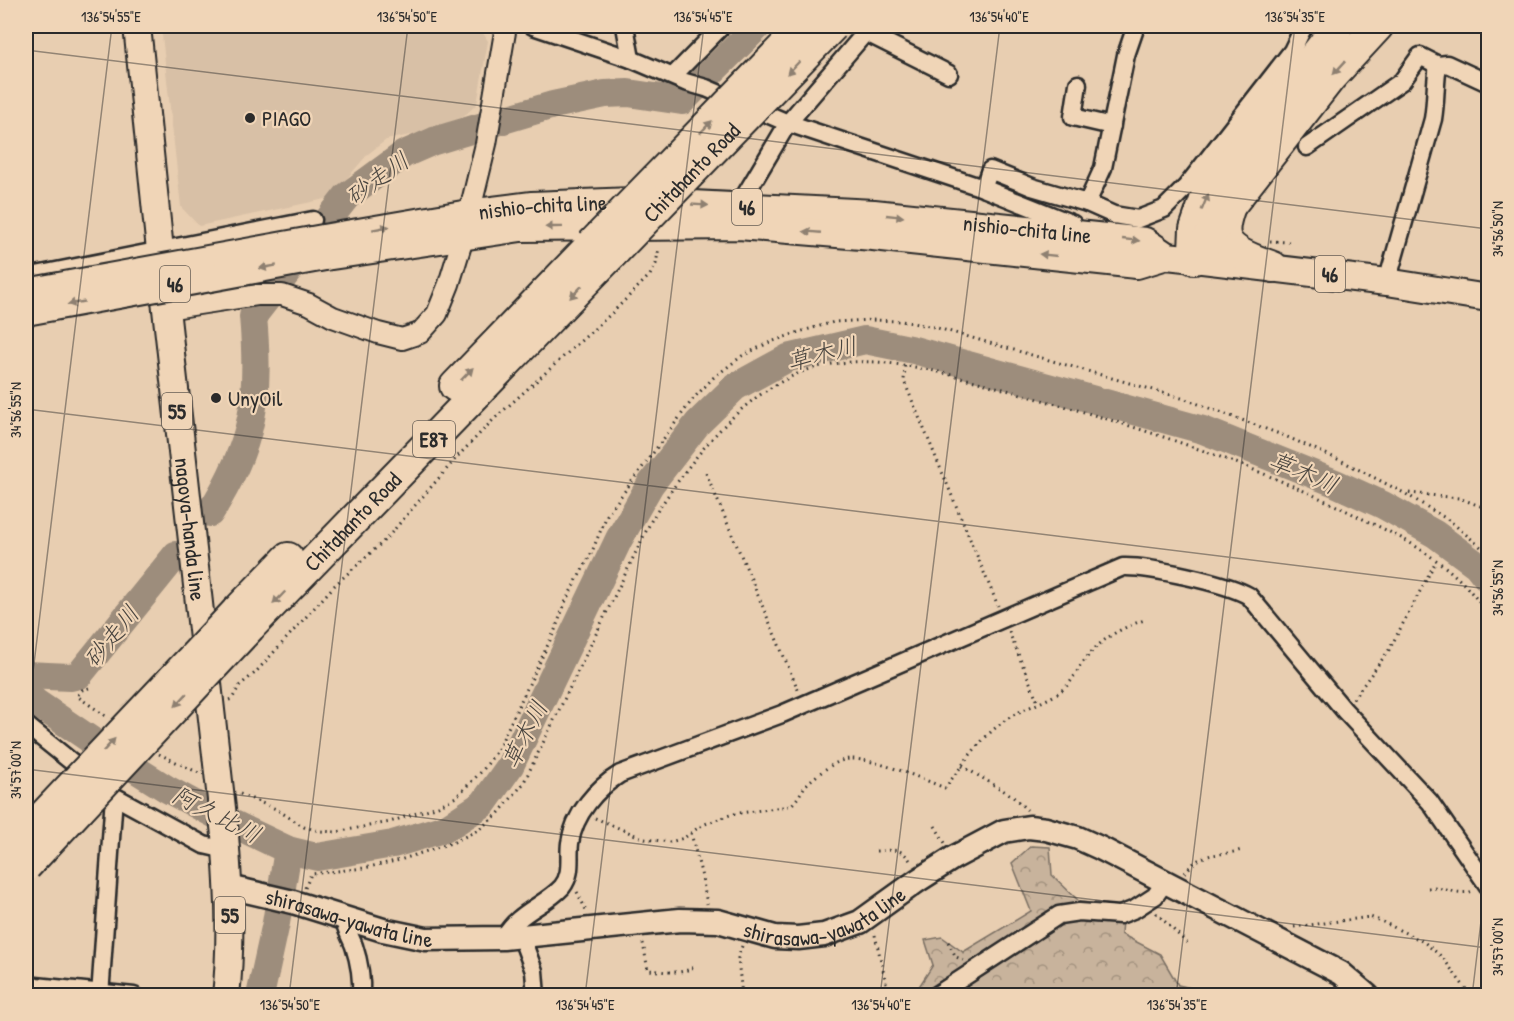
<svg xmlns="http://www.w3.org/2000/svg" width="1514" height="1021" viewBox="0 0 1514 1021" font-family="'Patrick Hand','Klee One',sans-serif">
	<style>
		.built { fill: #d8c0a6 }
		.forest { fill: url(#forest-crowns); stroke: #7a6f64; stroke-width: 1.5 }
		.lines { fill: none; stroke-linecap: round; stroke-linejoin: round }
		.river { stroke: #9d8d7c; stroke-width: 28 }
		.minor-casing { stroke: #2b2b2b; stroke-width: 21 }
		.tertiary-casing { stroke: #2b2b2b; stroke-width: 24 }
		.secondary-casing { stroke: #2b2b2b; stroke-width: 27 }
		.primary-casing { stroke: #2b2b2b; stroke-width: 30 }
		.motorway-casing { stroke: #2b2b2b; stroke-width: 34 }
		.path { stroke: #2b2b2b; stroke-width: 3; stroke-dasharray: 1.5 4.5; stroke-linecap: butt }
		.minor { stroke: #f0d5b7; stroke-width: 16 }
		.tertiary { stroke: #f0d5b7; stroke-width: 20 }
		.secondary { stroke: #f0d5b7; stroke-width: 22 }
		.primary { stroke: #f0d5b7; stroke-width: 26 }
		.motorway { stroke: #f0d5b7; stroke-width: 30 }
		.primary-bridge-casing { stroke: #2b2b2b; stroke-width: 30; stroke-linecap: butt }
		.motorway-bridge-casing { stroke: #2b2b2b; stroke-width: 34; stroke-linecap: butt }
		.primary-bridge { stroke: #f0d5b7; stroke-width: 26 }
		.motorway-bridge { stroke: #f0d5b7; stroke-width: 30 }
		.oneway { fill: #8e8071 }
		.ticks { fill: none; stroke: #2b2b2b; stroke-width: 1.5; stroke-opacity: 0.45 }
		.poi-dot { fill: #2b2b2b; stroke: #f0d5b7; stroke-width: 2 }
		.labels { text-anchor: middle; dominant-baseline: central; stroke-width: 4.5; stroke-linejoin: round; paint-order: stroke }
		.shield { fill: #f0d5b7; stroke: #665e55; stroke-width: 1.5 }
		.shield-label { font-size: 21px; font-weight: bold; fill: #2b2b2b }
		.poi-label { font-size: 22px; fill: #2b2b2b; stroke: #f0d5b7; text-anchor: start }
		.street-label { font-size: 22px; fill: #2b2b2b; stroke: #f0d5b7 }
		.water-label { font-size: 24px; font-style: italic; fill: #48443f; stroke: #f0d5b7 }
		.neatline { fill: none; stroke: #2b2b2b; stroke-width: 2 }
		.ticks-label { font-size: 15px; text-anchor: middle; fill: #2b2b2b }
	</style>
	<defs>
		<pattern id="forest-crowns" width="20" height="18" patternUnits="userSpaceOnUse" patternTransform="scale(1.5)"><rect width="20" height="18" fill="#c8b39c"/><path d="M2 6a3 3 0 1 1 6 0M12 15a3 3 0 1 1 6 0" fill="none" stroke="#a3927f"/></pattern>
	</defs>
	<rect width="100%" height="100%" fill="#e8ceb1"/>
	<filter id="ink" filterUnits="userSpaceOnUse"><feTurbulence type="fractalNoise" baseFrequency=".0167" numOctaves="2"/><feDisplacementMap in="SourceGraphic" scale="12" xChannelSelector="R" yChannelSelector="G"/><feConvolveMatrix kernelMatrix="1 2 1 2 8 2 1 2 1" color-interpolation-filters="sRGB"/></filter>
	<g filter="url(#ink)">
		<polygon class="built" points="161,26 479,26 488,41 477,104 463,117 420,133 386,140 368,154 330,198 199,226 181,207"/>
		<polygon class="forest" points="1031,846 1050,847 1052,875 1080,902 1123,906 1121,934 1160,954 1178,985 1209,992 1211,995 965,995 945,981 925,995 913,996 933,965 925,940 942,937 963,952 1031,911 1012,863"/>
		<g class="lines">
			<g class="river">
				<path d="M210,513C255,442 260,397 253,316L347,196L404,154L434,141L553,105L605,94L628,93L682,101L758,26"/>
				<polyline points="26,675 70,677 79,675 176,555"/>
				<polyline points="26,693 35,702 119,759 167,789 223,819 288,850 317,857 393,844 446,828 483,804 510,766 619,539 650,485 698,423 735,387 788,358 865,340 914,350 1203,430 1335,483 1383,505 1435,534 1477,565 1488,579"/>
				<polyline points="260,996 276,923 288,850"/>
			</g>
			<defs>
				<g id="minor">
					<polyline points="533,26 631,59 685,82 706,88 788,123 983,188 1073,224"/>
					<polyline points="625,26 631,59"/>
					<polyline points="865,32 949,74"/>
					<polyline points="673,76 722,26"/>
					<polyline points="1078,84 1073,117 1112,126"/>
					<polyline points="1307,147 1402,81 1420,56 1438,65 1447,64 1488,83"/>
					<polyline points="983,188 990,170 1032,187 1087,203 1103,168 1126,55 1136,26"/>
					<polyline points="1087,203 1114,215 1138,219 1164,209 1186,187 1292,51 1304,26"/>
					<polyline points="738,207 788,123 871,26"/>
					<polyline points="26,277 313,220"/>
					<path d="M1387,282L1433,119C1436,101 1435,83 1438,65"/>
					<polyline points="26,725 114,796 204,845 226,850"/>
					<path d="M344,918C345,929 350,935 354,946C359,961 362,980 361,996"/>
					<polyline points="521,936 534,971 536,996"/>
					<path d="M503,938C507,932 512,925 518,920C531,908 549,901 562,887C573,873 568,858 570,843C574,814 597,788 620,774L782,714L1123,567C1148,566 1227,583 1249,596L1344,710L1430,802L1488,886"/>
					<polyline points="26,985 134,996"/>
					<polyline points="100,996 114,796"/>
					<polyline points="935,996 1059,915 1079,912 1120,915 1135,909 1155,896 1165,882"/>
				</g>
				<polyline id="tertiary" points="166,309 257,295 282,295 309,304 333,317 378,333 402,339 420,333 437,314 449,284 464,235 486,144 506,26"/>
				<g id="secondary">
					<path id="s1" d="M229,887L293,902L383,930L426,939L503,938L680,920L718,921L775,937L798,938L824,935L860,922L917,881L953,858L1004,831L1029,827L1046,829L1078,838L1100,848L1341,973L1368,996"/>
				</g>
				<g id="primary">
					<path id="s2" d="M137,26L166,309L225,835C229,890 232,941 226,996"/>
					<path id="s3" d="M323,238L469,213L532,205L632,201L874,213L1145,241L1167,256"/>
					<polyline points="325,257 521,228 739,226 873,237 1137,265 1167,256 1194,259 1387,282 1488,298"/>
				</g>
				<g id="motorway">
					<path d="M1230,206C1227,215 1223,226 1225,235C1228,253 1258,261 1273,267"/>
					<polyline points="1194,250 1195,229 1207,194 1338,26"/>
					<polyline points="1194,259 1230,206 1331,77 1378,26"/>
					<polyline points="455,386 592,244"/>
					<polyline points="236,612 288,558"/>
					<path id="s4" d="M250,627L616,250"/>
				</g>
			</defs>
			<use href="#minor" class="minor-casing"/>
			<use href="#tertiary" class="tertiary-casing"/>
			<use href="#secondary" class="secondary-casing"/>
			<use href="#primary" class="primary-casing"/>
			<use href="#motorway" class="motorway-casing"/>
			<g class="path">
				<polyline points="1270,241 1289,242"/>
				<polyline points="905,366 904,381 998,606"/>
				<polyline points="706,473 799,692"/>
				<polyline points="1409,493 1459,498 1488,509"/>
				<polyline points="1009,632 1038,702"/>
				<polyline points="89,688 82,690 77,696 107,717"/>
				<polyline points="1353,699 1389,650 1436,561"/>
				<polyline points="229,700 232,699 240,685 255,673 335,585 386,539 458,456 494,419 612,313 650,275 656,264 659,247"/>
				<polyline points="159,754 199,773"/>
				<polyline points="962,766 1011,795 1027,810"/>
				<polyline points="240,794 276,809 304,827 320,831 336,832 390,822 438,806 456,797 482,771 497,751 555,630 567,598 591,554 607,515 693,399 713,378 742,356 768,343 799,332 834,322 870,320 902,321 934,327 1185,399 1285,436 1342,461 1406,494 1450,521 1488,553"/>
				<path d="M595,818L645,839L670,842L684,838L702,825L733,814L790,806C799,799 802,788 810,781C821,772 837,759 851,759C876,759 920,778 945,788C965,762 982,735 1010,717C1026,707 1047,702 1062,690C1073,682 1076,671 1084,661C1101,638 1121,628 1147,619"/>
				<polyline points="935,826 945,843"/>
				<polyline points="691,833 702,877 707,904"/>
				<path d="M876,851C894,850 903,847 912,864"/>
				<path d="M1185,873C1203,848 1220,858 1244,849"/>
				<path d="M305,888L311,874L364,868L400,860L454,842L478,830L498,814L523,784L652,519C693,458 738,394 810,369C834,362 862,360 887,363C940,369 991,386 1042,400C1149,430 1255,465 1355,515C1379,527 1405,538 1427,554C1452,570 1472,590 1488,615"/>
				<path d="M1428,888C1445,887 1458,896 1473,891"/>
				<polyline points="577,892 586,910"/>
				<polyline points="1156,913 1187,943"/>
				<polyline points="1294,927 1370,917 1383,922 1424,942 1443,958 1471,996"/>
				<polyline points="875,935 889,996"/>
				<polyline points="948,942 956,957 963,960"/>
				<path d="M643,943L648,970C663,971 682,976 695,966"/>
				<polyline points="742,946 738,958 742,996"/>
				<polyline points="690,994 691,996"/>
			</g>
			<use href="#minor" class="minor"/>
			<use href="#tertiary" class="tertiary"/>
			<use href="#secondary" class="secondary"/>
			<use href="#primary" class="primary"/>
			<use href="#motorway" class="motorway"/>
			<defs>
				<g id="primary-bridge">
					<polyline points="26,292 323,238"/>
					<polyline points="26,312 325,257"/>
				</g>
				<g id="motorway-bridge">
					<polyline points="592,244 804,26"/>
					<path id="s5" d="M616,250L833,26"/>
					<polyline points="26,834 236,612"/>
					<polyline points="26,866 250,627"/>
				</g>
			</defs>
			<use href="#primary-bridge" class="primary-bridge-casing"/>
			<use href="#motorway-bridge" class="motorway-bridge-casing"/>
			<use href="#primary-bridge" class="primary-bridge"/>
			<use href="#motorway-bridge" class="motorway-bridge"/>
		</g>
		<defs><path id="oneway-solid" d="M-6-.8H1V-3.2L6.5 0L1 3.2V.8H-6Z" transform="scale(1.5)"/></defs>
		<g class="oneway">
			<use href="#oneway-solid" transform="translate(793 68) rotate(134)"/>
			<use href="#oneway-solid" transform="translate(1339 68) rotate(133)"/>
			<use href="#oneway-solid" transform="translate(706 127) rotate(-46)"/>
			<use href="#oneway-solid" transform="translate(1205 202) rotate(-68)"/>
			<use href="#oneway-solid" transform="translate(700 205) rotate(3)"/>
			<use href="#oneway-solid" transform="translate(895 216) rotate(6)"/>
			<use href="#oneway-solid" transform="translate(554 227) rotate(179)"/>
			<use href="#oneway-solid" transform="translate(381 228) rotate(-10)"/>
			<use href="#oneway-solid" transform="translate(812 232) rotate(-175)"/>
			<use href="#oneway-solid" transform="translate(1131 240) rotate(6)"/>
			<use href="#oneway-solid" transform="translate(1048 255) rotate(-174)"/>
			<use href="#oneway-solid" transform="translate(268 267) rotate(170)"/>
			<use href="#oneway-solid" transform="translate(576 292) rotate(134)"/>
			<use href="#oneway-solid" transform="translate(76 303) rotate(170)"/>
			<use href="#oneway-solid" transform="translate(467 374) rotate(-46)"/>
			<use href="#oneway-solid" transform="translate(279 598) rotate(134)"/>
			<use href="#oneway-solid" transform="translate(181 700) rotate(133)"/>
			<use href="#oneway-solid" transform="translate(109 745) rotate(-47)"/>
		</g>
	</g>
	<path class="ticks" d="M26,50L1488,229M26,409L1488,589M26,729L112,26M26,769L1488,948M289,996L408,26M585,996L704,26M880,996L1000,26M1176,996L1295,26M1472,996L1488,863"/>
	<g class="poi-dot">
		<circle cx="250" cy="118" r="6"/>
		<circle cx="216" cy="398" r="6"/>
	</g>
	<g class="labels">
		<g class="shield">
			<rect x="732" y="189" width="30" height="36" rx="4.5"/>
			<rect x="1315" y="256" width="30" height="36" rx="4.5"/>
			<rect x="160" y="266" width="30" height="36" rx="4.5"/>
			<rect x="162" y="393" width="30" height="36" rx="4.5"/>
			<rect x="413" y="421" width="42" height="36" rx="4.5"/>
			<rect x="215" y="897" width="30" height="36" rx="4.5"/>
		</g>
		<g class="shield-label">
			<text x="747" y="207">46</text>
			<text x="1330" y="274">46</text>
			<text x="175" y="284">46</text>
			<text x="177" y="411">55</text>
			<text x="434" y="439">E87</text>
			<text x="230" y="915">55</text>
		</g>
		<g class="poi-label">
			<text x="262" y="118">PIAGO</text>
			<text x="228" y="398">UnyOil</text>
		</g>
		<g class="street-label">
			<text stroke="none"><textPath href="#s5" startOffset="108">Chitahanto Road</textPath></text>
			<text stroke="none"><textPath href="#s3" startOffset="222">nishio-chita line</textPath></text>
			<text stroke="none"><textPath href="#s3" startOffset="708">nishio-chita line</textPath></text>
			<text stroke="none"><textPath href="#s4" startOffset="147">Chitahanto Road</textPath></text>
			<text stroke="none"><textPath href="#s2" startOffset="506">nagoya-handa line</textPath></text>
			<text stroke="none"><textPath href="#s1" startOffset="610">shirasawa-yawata line</textPath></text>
			<text stroke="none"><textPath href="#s1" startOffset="124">shirasawa-yawata line</textPath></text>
		</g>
		<g class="water-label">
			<text transform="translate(377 178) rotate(-36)">砂走川</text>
			<text transform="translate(822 353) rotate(-14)">草木川</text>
			<text transform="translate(1304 472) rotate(23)">草木川</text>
			<text transform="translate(111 636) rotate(-51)">砂走川</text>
			<text transform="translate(524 734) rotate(-63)">草木川</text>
			<text transform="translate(217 814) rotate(27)">阿久比川</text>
		</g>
	</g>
	<rect width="1514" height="1021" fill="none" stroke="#f0d5b7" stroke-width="66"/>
	<rect x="33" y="33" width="1448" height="955" class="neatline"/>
	<g class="ticks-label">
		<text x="111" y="22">136°54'55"E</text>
		<text x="407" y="22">136°54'50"E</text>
		<text x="703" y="22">136°54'45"E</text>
		<text x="999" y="22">136°54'40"E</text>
		<text x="1295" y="22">136°54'35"E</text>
		<text transform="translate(1498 229) rotate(-90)" y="5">34°56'50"N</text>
		<text transform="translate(16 410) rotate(-90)" y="5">34°56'55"N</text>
		<text transform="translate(1498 588) rotate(-90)" y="5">34°56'55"N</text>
		<text transform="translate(16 770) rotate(-90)" y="5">34°57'00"N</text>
		<text transform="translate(1498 947) rotate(-90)" y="5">34°57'00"N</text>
		<text x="290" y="1010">136°54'50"E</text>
		<text x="585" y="1010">136°54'45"E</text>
		<text x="881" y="1010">136°54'40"E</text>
		<text x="1177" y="1010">136°54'35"E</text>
	</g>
</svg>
